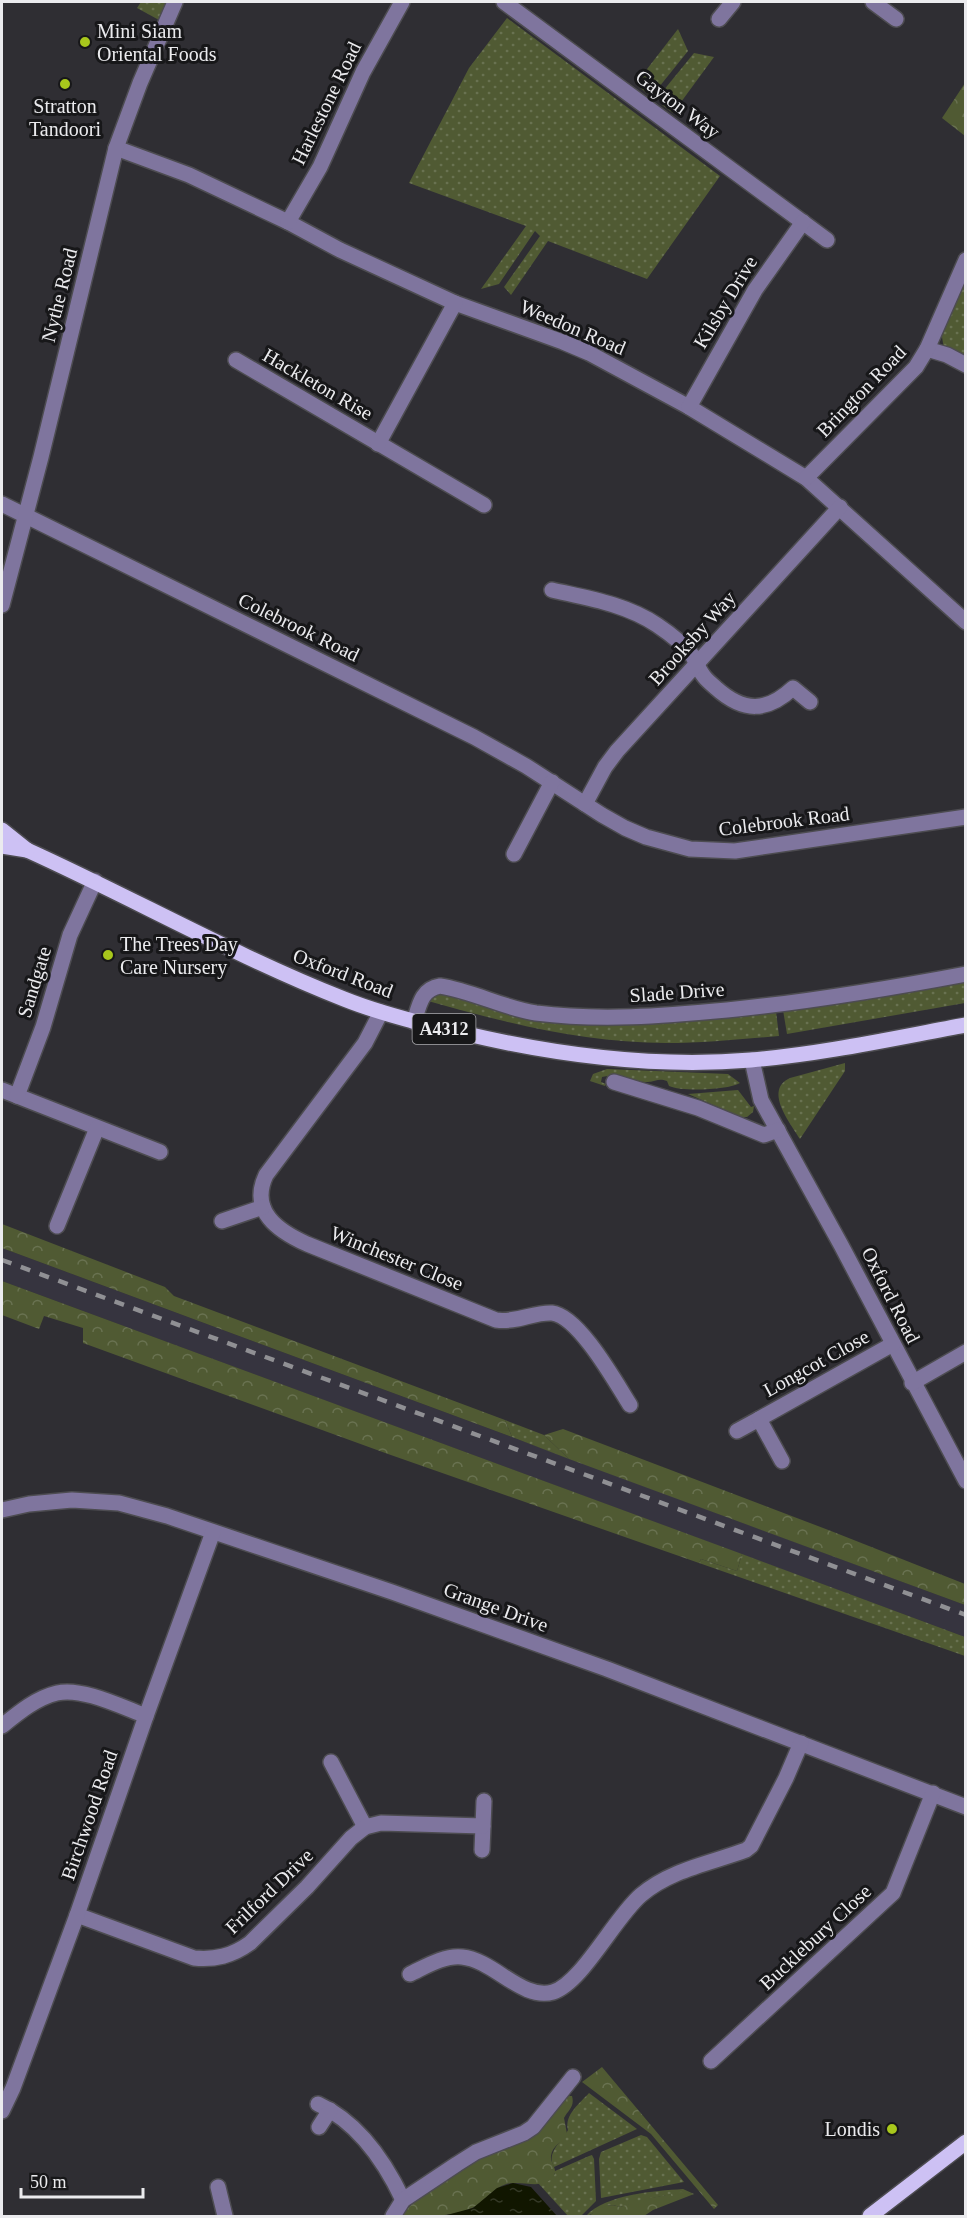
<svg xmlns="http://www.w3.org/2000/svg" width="967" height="2218" viewBox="0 0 967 2218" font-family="Georgia,serif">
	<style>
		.built { fill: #36343f }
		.grass { fill: url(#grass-dots) }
		.forest { fill: url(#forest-crowns) }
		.water { fill: url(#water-ripples) }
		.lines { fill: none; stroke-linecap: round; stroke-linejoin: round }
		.minor-casing { stroke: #4d4c51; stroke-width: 18 }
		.major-casing { stroke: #4d4c51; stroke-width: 18 }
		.minor { stroke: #7f759e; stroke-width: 15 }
		.major { stroke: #cdc1f4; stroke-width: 15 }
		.rail { stroke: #909094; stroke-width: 4.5; stroke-dasharray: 10 10; stroke-linecap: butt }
		.poi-dot { fill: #a8c71c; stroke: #171719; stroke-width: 2 }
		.labels { text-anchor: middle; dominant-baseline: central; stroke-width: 6; stroke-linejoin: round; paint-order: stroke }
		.shield { fill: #171719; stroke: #ababae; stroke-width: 1.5 }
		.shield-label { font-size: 18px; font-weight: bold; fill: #ebebee }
		.poi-label { font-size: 20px; fill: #ebebee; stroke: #171719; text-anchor: start }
		.street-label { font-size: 20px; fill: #ebebee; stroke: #171719 }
	</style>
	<defs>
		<pattern id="grass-dots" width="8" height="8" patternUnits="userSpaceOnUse" patternTransform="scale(1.5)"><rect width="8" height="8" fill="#505a33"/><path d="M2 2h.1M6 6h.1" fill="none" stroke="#697251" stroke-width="1.8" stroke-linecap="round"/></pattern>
		<pattern id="forest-crowns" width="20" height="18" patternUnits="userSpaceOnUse" patternTransform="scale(1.5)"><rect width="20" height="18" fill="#505a33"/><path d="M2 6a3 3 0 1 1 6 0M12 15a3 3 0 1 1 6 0" fill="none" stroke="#697251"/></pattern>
		<pattern id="water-ripples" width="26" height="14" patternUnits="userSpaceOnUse" patternTransform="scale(1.5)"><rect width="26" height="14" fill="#111600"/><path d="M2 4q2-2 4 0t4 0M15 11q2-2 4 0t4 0" fill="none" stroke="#343826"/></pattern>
	</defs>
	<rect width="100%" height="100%" fill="#2f2e33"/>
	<polygon class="built" points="2,1248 965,1605 965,1637 2,1281"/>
	<g class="grass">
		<polygon points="141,2 168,2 159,20 137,8"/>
		<polygon points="507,18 720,176 647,279 548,241 511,295 504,287 540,236 535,231 499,284 481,289 526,226 409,183 469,68"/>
		<polygon points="678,29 688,51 655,92 648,94 638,86 637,82"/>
		<polygon points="694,53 714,57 673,113 662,105 659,96"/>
		<polygon points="965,279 965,358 944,349 941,331"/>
		<polygon points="965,982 965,1003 787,1034 783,1010"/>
		<path d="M436,992L528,1018L776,1011L779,1036C741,1039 704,1043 666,1043C584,1043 506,1023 428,1001Z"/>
		<path d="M845,1063V1071L800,1139C791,1124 763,1090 790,1078Z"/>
		<path d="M607,1069L728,1074L740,1083C728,1090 682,1092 669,1086L667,1081C659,1078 656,1081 648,1082C632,1083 618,1073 602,1077L601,1082L606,1084L605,1086L590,1081L593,1074Z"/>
		<polygon points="738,1090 751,1107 754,1106 753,1112 747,1117 741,1117 688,1094"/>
		<polygon points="505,1420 544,1435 569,1459 512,1437"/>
		<polygon points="742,1554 965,1637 965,1656 699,1563 701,1559 737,1571"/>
		<path d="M589,2093L637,2129L554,2167C546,2152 561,2143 568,2130C564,2115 580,2103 589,2093Z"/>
		<polygon points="641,2135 647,2137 684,2182 601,2198 599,2159 601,2152"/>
		<polygon points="589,2156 592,2155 594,2159 596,2201 581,2216 568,2216 538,2183 541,2183 555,2174 555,2171"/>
		<path d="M683,2189L694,2194C668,2191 644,2201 620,2207C605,2201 599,2213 586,2216C606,2194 655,2191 683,2189Z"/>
	</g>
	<g class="forest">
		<polygon points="965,83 965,136 942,118"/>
		<polygon points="2,1224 165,1287 174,1296 505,1420 512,1437 2,1248"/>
		<polygon points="2,1281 742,1554 737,1571 701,1559 699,1563 388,1454 83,1343 83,1328 44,1316 39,1329 2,1315"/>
		<polygon points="563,1429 831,1531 965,1584 965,1605 569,1459 544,1435"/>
		<polygon points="602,2067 718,2205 714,2209 651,2134 582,2082"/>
		<path d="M569,2096H572C575,2107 568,2110 564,2118L567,2134C563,2141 552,2146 551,2156C550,2164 559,2169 553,2177C544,2189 525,2182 513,2183C495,2184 488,2200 474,2207C451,2218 426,2216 401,2216C407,2206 418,2202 424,2192L555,2111Z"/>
		<path d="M681,2192L694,2194L653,2210L644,2216H589C599,2208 608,2202 620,2207L641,2200Z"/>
	</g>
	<polygon class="water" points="513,2183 531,2187 557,2216 443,2216 473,2208 497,2188"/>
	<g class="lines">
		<defs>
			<g id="minor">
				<polyline points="504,2 827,240"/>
				<polyline points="873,2 896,19"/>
				<polyline points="719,19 733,2"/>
				<polyline points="116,148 189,175 288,222 340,250 455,303 563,342 589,353 689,407 806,478 966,622"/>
				<polyline points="288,222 320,167 363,72 402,2"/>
				<polyline points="927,349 947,355 966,365"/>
				<polyline points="236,360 484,505"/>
				<polyline points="689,407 755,290 803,222"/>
				<polyline points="378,444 455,303"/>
				<polyline points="806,478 916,367 927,349 966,260"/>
				<polyline points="2,504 474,737 526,766 602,815 625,828 646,837 690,849 735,851 966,817"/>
				<path d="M552,590C587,598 626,604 657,625C669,633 683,644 692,655C696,661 698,669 703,675C706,680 712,684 716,688C744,713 767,712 793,688L810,702"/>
				<polyline points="2,605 41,457 116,148 140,83 175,2"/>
				<polyline points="585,804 605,767 617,751 840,507"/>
				<polyline points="514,854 552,782"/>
				<path d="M381,1012L365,1043L266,1175C249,1211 278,1231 307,1244L496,1320C517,1323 533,1312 552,1313C579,1316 616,1383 630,1405"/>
				<path d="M414,1022C419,1006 421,989 440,986C473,991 503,1008 536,1013C600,1021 663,1016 727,1010C807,1002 886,989 966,974"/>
				<polyline points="752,1060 761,1100 841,1245 966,1481"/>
				<polyline points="614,1082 698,1108 764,1135 778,1130"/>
				<polyline points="2,1090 160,1152"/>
				<polyline points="17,1096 43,1027 70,935 95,881"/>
				<polyline points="222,1221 263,1207"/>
				<polyline points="57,1226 97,1128"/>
				<polyline points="912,1383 966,1352"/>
				<polyline points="737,1431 759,1419"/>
				<polyline points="782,1461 759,1419 893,1344"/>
				<polyline points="2,1510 29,1504 72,1500 119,1503 167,1516 392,1592 607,1669 966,1807"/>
				<path d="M2,1726C18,1713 36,1698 57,1693C82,1687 122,1707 146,1716"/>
				<polyline points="331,1762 365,1827"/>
				<polyline points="482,1850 483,1826"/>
				<path d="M77,1915L194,1958C215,1960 232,1956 250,1943L307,1887L351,1838L365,1827L381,1823L483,1826L484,1801"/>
				<path d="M410,1974C425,1967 444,1955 462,1957C494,1960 522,2001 553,1992C582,1983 615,1917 641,1895C670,1870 711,1863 746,1850L751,1846L786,1778L801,1743"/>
				<polyline points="711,2061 893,1893 933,1793"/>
				<path d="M318,2104C358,2122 385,2162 403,2200"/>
				<polyline points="2,2111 13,2088 77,1915 146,1716 213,1532"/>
				<polyline points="319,2127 330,2110"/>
				<polyline points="218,2187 225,2216"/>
				<polyline points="393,2216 403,2200 457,2164 476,2152 524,2133 533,2127 573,2077"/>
			</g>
			<g id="major">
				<path d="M2,830L27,850C133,898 235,956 344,999C384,1015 426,1025 467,1034C561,1056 655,1068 751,1060C823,1054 895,1038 966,1025"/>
				<polyline points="2,846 27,850"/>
				<polyline points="870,2216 966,2142"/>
			</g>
		</defs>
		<use href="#minor" class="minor-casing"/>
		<use href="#major" class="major-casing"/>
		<use href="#minor" class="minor"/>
		<use href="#major" class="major"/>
		<polyline class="rail" points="2,1260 966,1615"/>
	</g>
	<g class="poi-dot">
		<circle cx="85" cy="42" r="6"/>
		<circle cx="65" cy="84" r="6"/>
		<circle cx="108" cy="955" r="6"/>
		<circle cx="892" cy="2129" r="6"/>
	</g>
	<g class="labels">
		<rect class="shield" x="412.5" y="1014" width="63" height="30" rx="4.5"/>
		<g class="shield-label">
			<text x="444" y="1029">A4312</text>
		</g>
		<g class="poi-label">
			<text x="97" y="31">Mini Siam<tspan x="97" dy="23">Oriental Foods</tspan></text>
			<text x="65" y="106" text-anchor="middle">Stratton<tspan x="65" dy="23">Tandoori</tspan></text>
			<text x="120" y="944">The Trees Day<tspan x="120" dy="23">Care Nursery</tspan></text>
			<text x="880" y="2129" text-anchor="end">Londis</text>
		</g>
		<g class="street-label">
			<text transform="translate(326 103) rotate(-64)">Harlestone Road</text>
			<text transform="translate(678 104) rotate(37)">Gayton Way</text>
			<text transform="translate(59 295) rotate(-76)">Nythe Road</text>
			<text transform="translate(725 302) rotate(-59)">Kilsby Drive</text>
			<text transform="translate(573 327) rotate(23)">Weedon Road</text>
			<text transform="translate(318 384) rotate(30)">Hackleton Rise</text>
			<text transform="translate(861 391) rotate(-46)">Brington Road</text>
			<text transform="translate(299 627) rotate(26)">Colebrook Road</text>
			<text transform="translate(692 638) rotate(-48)">Brooksby Way</text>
			<text transform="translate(784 821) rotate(-7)">Colebrook Road</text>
			<text transform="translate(343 973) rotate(21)">Oxford Road</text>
			<text transform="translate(34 982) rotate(-73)">Sandgate</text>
			<text transform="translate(677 992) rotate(-4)">Slade Drive</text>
			<text transform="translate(397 1258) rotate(22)">Winchester Close</text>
			<text transform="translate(891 1295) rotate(63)">Oxford Road</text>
			<text transform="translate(816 1363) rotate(-29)">Longcot Close</text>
			<text transform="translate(496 1607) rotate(20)">Grange Drive</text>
			<text transform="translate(89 1815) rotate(-71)">Birchwood Road</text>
			<text transform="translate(269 1891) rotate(-44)">Frilford Drive</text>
			<text transform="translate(815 1937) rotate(-43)">Bucklebury Close</text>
		</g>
	</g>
	<rect width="967" height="2218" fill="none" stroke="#ebebee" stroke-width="6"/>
	<path d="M21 2188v9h122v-9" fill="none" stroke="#ebebee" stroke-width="3"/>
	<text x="30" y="2188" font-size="18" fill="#ebebee" stroke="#171719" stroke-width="4.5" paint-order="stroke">50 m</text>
</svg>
